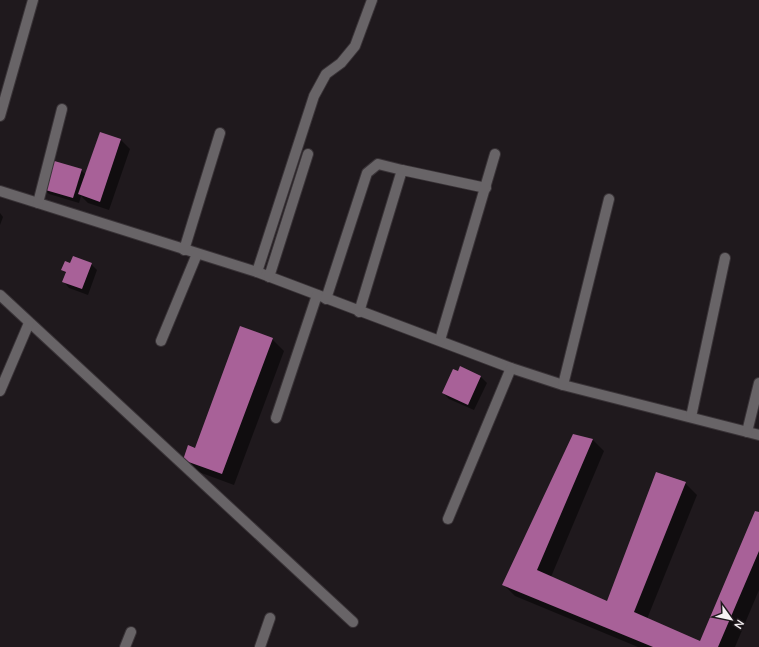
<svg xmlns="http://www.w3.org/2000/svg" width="759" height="647" viewBox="0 0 759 647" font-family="Mulish,sans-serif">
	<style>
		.shadow { fill: #0007 }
		.building { fill: #a86198 }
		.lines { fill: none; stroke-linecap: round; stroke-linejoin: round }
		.minor-casing { stroke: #393337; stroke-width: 12 }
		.minor { stroke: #686467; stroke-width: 10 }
	</style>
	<rect width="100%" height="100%" fill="#1f191d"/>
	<g class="shadow">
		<polygon points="100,133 121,140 130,149 109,210 88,203 81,196 79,203 49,194 43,188 81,170 86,175"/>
		<polygon points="0,213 3,217 0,225"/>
		<polygon points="71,264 91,264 97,270 88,295 69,288 64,282 67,274 62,270"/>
		<polygon points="272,339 284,351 234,485 196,471 184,459 195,449"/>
		<polygon points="460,368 481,377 487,383 474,410 449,399 443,393"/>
		<polygon points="592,439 604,451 551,577 608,602 685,483 697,495 647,619 700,642 759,513 759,590 735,647 638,647 515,596 503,584"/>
	</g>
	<g class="building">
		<polygon points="100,132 121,139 100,202 78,194"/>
		<polygon points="51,160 82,169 73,198 42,189"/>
		<polygon points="73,256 92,263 82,289 62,282 66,272 61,270 65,261 70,263"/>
		<polygon points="240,326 273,338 222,474 183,460 188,445 195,448"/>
		<polygon points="460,366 481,376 468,405 442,393 453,369 458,371"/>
		<polygon points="573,434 593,439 537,570 607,601 656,472 686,482 634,612 700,641 755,511 759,512 759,551 718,647 653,647 502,585"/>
	</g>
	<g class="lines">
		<defs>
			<g id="minor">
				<polyline points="0,116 33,0"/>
				<polyline points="0,191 257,272 511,368 563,385 759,435"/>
				<polyline points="38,203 62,109"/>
				<polyline points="184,250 220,133"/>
				<polyline points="257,272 314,96 326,74 341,63 355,46 372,0"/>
				<polyline points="269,277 308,154"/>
				<polyline points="0,295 353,622"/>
				<polyline points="326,299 367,173 378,164 402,170"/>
				<polyline points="359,312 402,170 486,188"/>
				<polyline points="440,340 495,154"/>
				<polyline points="161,341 197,254"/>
				<polyline points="563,385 609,199"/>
				<polyline points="0,391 29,323"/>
				<polyline points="691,417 725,258"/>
				<polyline points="276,418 317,295"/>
				<polyline points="747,432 759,383"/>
				<polyline points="448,519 511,368"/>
				<polyline points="125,647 131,632"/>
				<polyline points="260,647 270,618"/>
			</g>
		</defs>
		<use href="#minor" class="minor-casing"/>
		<use href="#minor" class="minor"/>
	</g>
	<g transform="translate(731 619) rotate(123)" stroke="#1f191d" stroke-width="3" paint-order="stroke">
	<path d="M0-3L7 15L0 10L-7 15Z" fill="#f4f0f3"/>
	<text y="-6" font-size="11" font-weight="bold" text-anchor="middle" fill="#f4f0f3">N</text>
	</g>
</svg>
